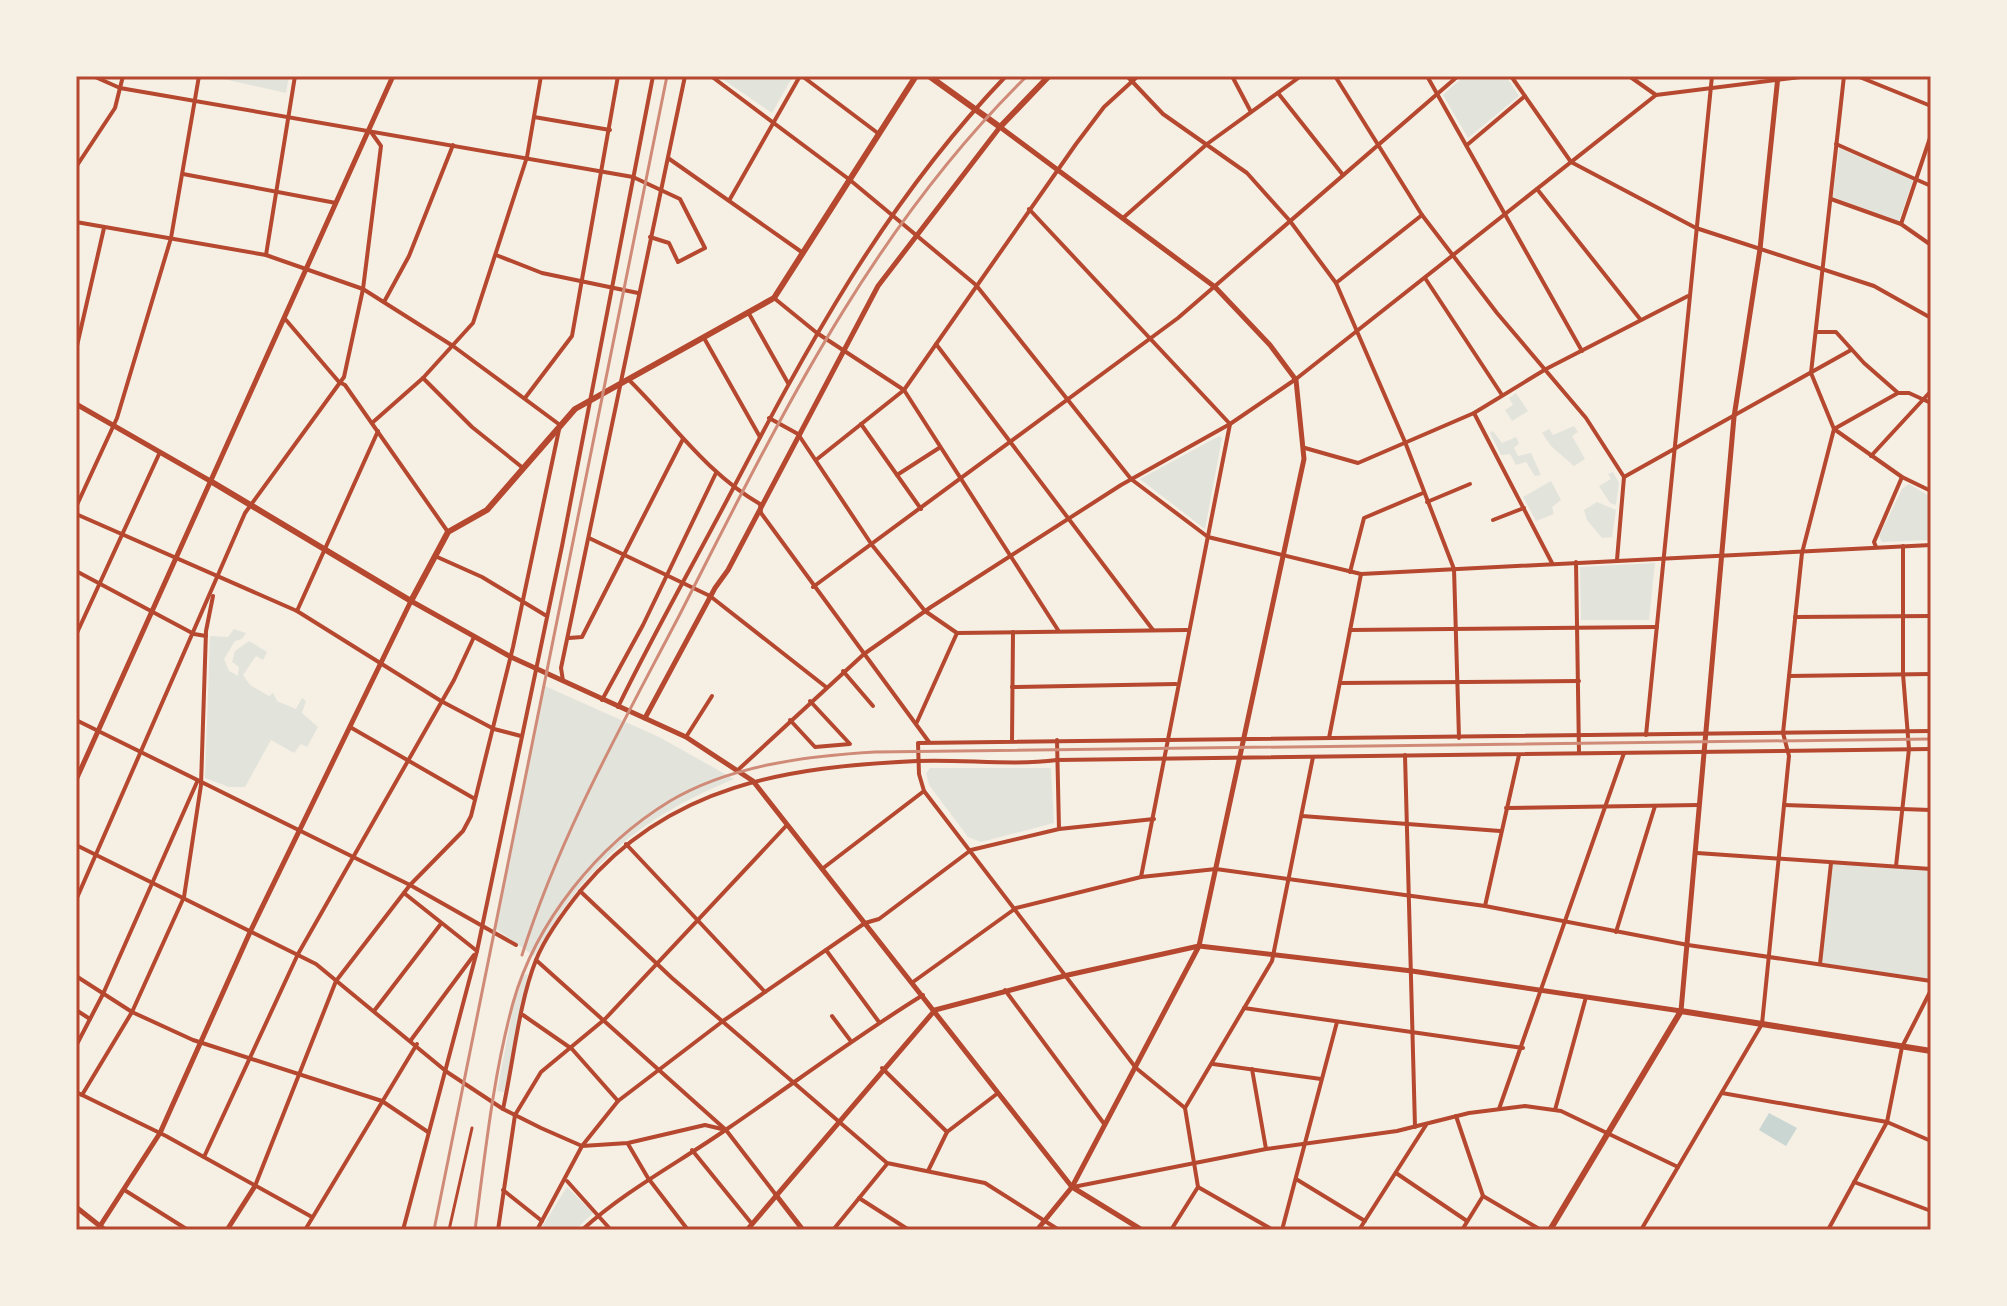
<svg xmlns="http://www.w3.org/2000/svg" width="2007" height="1306" viewBox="0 0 2007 1306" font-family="'Golos Text',sans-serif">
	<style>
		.green { fill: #e2e4dc }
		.water { fill: #c9d6d2 }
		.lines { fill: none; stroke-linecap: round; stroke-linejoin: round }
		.pedestrian { stroke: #b5482f; stroke-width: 3 }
		.minor { stroke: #b5482f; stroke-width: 4 }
		.tertiary { stroke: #b5482f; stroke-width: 5 }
		.secondary { stroke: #b5482f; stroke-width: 5 }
		.primary { stroke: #b5482f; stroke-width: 6 }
		.trunk { stroke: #b5482f; stroke-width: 6 }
		.rail { stroke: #cf8b77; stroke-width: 3 }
		.neatline { fill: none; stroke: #b5482f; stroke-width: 3 }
	</style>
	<rect width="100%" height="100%" fill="#f6efe4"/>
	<g class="green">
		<polygon points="210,76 289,76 286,93"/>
		<polygon points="718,76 793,76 772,113"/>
		<polygon points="1464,76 1506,76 1519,96 1468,138 1443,95"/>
		<polygon points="1839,148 1913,180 1899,221 1833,197"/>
		<polygon points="1516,393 1528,411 1512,421 1505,410 1513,405 1509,398"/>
		<polygon points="1574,426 1578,432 1572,436 1585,459 1574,466 1551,446 1542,433 1549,429 1553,435"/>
		<polygon points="1493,431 1502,443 1516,437 1519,443 1514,448 1518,456 1531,453 1541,475 1535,476 1526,462 1516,465 1510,454 1501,455 1490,433"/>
		<polygon points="1219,436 1222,438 1205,529 1140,479"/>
		<polygon points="1613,472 1619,483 1616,505 1610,503 1599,486 1611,479 1608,474"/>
		<polygon points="1551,481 1561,500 1552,507 1554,514 1536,521 1523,497"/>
		<polygon points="1909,484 1931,497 1931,540 1882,542 1879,536 1902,489"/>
		<polygon points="1597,502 1616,510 1612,537 1602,538 1587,520 1584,510"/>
		<polygon points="1655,563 1649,620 1581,620 1580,567"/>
		<polygon points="234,629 246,633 242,639 235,641 224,659 229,671 238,676 239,667 232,662 235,651 249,641 267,652 263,660 256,656 243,675 250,685 269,696 273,693 277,701 296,709 302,698 306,701 302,713 318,727 307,747 301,744 294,753 271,740 245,787 229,787 205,778 210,636 228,637"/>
		<path d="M545,686L659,737L734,779C636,820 587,863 534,956L496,929Z"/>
		<polygon points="930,768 1051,768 1054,823 981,842 968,837 929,785 926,773"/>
		<polygon points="1832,863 1931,871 1931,980 1822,963"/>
		<polygon points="528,974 504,1092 497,1091 514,1003 524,975"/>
		<polygon points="567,1187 593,1213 575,1230 540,1230"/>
	</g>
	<polygon class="water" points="1769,1113 1797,1128 1786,1146 1759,1130"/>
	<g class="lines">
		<polyline class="pedestrian" points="449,1230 472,1128"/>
		<g class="minor">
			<polyline points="93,76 120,88 633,177 680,199 705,248 678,262 669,243 650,237"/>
			<polyline points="711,76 850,180 976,285 1131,479 1208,537 1361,574 1931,545"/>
			<polyline points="802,76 879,134"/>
			<polyline points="1127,76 1163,114 1247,173 1290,221 1336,283 1405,442 1454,569 1459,738"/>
			<polyline points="1232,76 1251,112"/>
			<polyline points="1335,76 1422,215 1497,313 1586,418 1624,477 1617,560"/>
			<polyline points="1427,76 1582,351"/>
			<polyline points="1511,76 1571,162 1696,228 1874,286 1931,318"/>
			<polyline points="1629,76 1656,95"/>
			<polyline points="1857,76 1931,106"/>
			<polyline points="1278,93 1343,175"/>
			<polyline points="534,117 610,130"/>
			<polyline points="1836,144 1931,186"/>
			<polyline points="1467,145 1525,96"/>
			<polyline points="668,158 803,253"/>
			<polyline points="76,167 115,108 123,76"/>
			<polyline points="183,174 336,203"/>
			<polyline points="1537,189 1640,319"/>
			<polyline points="730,199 800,76"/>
			<polyline points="1831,199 1901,224 1931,245"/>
			<polyline points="1029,209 1230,424 1141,877"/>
			<polyline points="1123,218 1207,144 1301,76"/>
			<polyline points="76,222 266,255 363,289 453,346 560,425 513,647 471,816 463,831 410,885 336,981 255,1186"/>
			<polyline points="1901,224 1931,135"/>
			<polyline points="266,255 295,76"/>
			<polyline points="496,255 542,273 638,293"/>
			<polyline points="1425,278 1502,395"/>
			<polyline points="1336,283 1422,215"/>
			<polyline points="774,298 817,333 904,390 1058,630"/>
			<polyline points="384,302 409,256 453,145"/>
			<polyline points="748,312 788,383"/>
			<polyline points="286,320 339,382 345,385 448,532"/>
			<polyline points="1816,332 1836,332 1864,363 1897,392"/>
			<polyline points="704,338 760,437"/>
			<polyline points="936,344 1153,630"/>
			<polyline points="76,350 104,228"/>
			<polyline points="423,378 472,427 523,468"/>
			<path d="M628,379C672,422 706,473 760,504L761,513L929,742"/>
			<polyline points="525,398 572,336 618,76"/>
			<polyline points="1931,403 1909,393 1898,393 1834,429 1902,477 1931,491"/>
			<polyline points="1474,413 1552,563"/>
			<polyline points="769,418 798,434 872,545 925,611 957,633 1187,630"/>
			<polyline points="372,423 423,378 473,323 527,157 541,76"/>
			<polyline points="861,424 921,509"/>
			<polyline points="1305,448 1358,463 1474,413 1546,369 1688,296"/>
			<polyline points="1871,456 1931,391"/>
			<polyline points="816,460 904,390 1076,144 1104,107 1138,76"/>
			<polyline points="897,475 939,448"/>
			<polyline points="1624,477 1851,350"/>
			<polyline points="1427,502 1470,484"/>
			<polyline points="76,507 117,418 171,238 199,76"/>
			<polyline points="76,514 297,611 441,701 494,729 521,736"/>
			<polyline points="1493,520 1524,508"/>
			<polyline points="589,538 710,596 826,687"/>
			<polyline points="1876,547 1874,542 1902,477"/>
			<polyline points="435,556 482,577 545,615"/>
			<polyline points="1576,562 1579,753"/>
			<polyline points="76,571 194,634 206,636"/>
			<polyline points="1350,572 1364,518 1423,493"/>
			<polyline points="813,587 1178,318 1458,76"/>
			<polyline points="297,611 378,431"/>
			<polyline points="1795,617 1931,616"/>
			<polyline points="1350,630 1657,627"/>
			<polyline points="76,635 160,452"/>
			<polyline points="569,638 582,637 683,439"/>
			<polyline points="843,671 873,706"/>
			<polyline points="1789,676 1931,674"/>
			<polyline points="563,681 561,668 685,76"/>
			<polyline points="1340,683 1579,681"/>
			<polyline points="1012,687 1176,684"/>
			<polyline points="602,700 643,625 716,473"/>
			<path d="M618,707C652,637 690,570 726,502C807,347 884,203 1006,76"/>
			<polyline points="76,720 410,885 516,945"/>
			<polyline points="790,720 815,747 850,744 810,701"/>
			<polyline points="917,722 957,633"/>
			<polyline points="350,727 475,799"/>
			<polyline points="1646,735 1712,76"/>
			<polyline points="686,737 712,696"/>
			<polyline points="1329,738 1361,574"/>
			<polyline points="1057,740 1059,829"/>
			<polyline points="1012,741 1013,632"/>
			<polyline points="1405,755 1415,1127"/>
			<polyline points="739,769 864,654 931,607 1121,485 1230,424 1296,379 1656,95 1809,76"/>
			<polyline points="1784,805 1931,810"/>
			<polyline points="1506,808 1699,805"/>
			<polyline points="1302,816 1500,831"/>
			<polyline points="626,844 765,992"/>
			<polyline points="76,845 316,964 447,1072 503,1109 541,1128 582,1146 628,1143 705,1125 726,1130"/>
			<polyline points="1697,853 1931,869"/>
			<polyline points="1896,866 1909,749 1903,674 1903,546"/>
			<polyline points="822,869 924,791"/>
			<polyline points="580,891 672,978 887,1163 985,1183 1059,1230"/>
			<polyline points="404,893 477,951"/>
			<polyline points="76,900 245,513 344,377 363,289 381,146 371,132"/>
			<polyline points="1485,906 1519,755"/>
			<polyline points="1616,932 1655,806"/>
			<polyline points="826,950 879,1022"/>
			<polyline points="536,960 726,1130 776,1195"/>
			<polyline points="1820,964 1831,863"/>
			<polyline points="76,976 132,1012 193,1040 382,1101 428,1132"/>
			<polyline points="913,982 1016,908 1141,877 1216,869 1485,906 1688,945 1931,981"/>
			<polyline points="1005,990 1105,1125"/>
			<polyline points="1244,1008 1523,1048"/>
			<polyline points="76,1010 90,1019"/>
			<polyline points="374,1011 440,925"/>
			<polyline points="523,1015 572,1049 618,1101"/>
			<polyline points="832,1016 850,1040"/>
			<polyline points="411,1040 474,955"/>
			<polyline points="76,1046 103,994 197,782"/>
			<polyline points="1213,1064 1321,1079"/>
			<polyline points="882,1068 947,1132 928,1171"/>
			<polyline points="1252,1069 1266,1149"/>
			<polyline points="76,1092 166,1136 312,1217"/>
			<polyline points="1722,1093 1887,1122 1931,1141"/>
			<polyline points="82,1095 132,1012 184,897 201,785 206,631 213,596"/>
			<polyline points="1185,1108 1136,1068 924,791 919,774 918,743 1931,731"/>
			<path d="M503,1109C513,1064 519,1002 536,960C546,935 565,910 582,889C670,784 788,767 917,761C964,759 1011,766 1057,760L1931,749"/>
			<polyline points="1499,1109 1624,753"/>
			<polyline points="1555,1110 1586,997"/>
			<polyline points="1456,1116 1483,1196 1541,1230"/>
			<polyline points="947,1132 998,1093"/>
			<polyline points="628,1144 648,1178 688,1230"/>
			<polyline points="692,1150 752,1224"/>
			<polyline points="204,1157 298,954 454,680 474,637"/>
			<polyline points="1396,1173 1467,1221"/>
			<polyline points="1296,1179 1365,1221"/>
			<polyline points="567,1181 611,1230"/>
			<polyline points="1854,1182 1931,1211"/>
			<polyline points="1073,1187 1266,1149 1397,1131 1469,1113 1525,1106 1561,1111 1678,1167"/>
			<polyline points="503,1190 542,1221"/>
			<polyline points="126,1191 188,1230"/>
			<polyline points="859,1198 909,1230"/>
			<polyline points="305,1230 417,1044"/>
			<polyline points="403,1230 477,951 562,546 653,76"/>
			<polyline points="498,1230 515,1115 541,1072 605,1019 786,826"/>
			<polyline points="537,1230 582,1146 618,1101 723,1021 865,923 879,919 971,850 1059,829 1154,819"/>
			<path d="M582,1230C626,1190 678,1163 727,1129C793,1084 855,1037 923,995"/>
			<polyline points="833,1230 887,1164"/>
			<polyline points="1171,1230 1198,1187"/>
			<polyline points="1273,1230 1198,1187 1185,1108 1272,961 1313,757"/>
			<polyline points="1282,1230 1337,1022"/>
			<polyline points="1359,1230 1426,1125"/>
			<polyline points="1462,1230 1483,1196"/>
			<polyline points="1641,1230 1762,1024 1789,756 1783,733 1802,553 1834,429 1811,373 1844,76"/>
			<polyline points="1828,1230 1887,1122 1902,1047 1931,990"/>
		</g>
		<g class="tertiary">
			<polyline points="76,404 212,482"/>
			<polyline points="645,718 715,588 728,570 878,286 1000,127 1215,287 1270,345 1296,380 1304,459 1199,946 1072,1187 1037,1230"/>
			<polyline points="776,1195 803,1230"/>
			<polyline points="100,1226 160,1133 251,930 411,601 511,657 686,737 753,781 1072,1187 1142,1230"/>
			<polyline points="227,1230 255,1186"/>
			<polyline points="747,1230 935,1010 1068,975 1199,946 1412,971 1681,1011 1734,417 1760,249 1778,76"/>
		</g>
		<g class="secondary">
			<polyline points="76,780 393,76"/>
			<polyline points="76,1207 105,1230"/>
		</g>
		<g class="primary">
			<polyline points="929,76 1000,127 1049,76"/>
			<polyline points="212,482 411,601 448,532 487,510 575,409 774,298 916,76"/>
		</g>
		<polyline class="trunk" points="1550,1230 1681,1011 1931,1051"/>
		<g class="rail">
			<path d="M522,955C560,835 621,727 679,616C778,422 869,231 1027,76"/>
			<polyline points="434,1230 667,76"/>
			<path d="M475,1230C485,1155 493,1076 513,1003C536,921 598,845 670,801C731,765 807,756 875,752L1931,739"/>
		</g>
	</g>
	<rect width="2007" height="1306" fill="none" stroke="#f6efe4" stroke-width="156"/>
	<rect x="78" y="78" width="1851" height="1150" class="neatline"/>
</svg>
